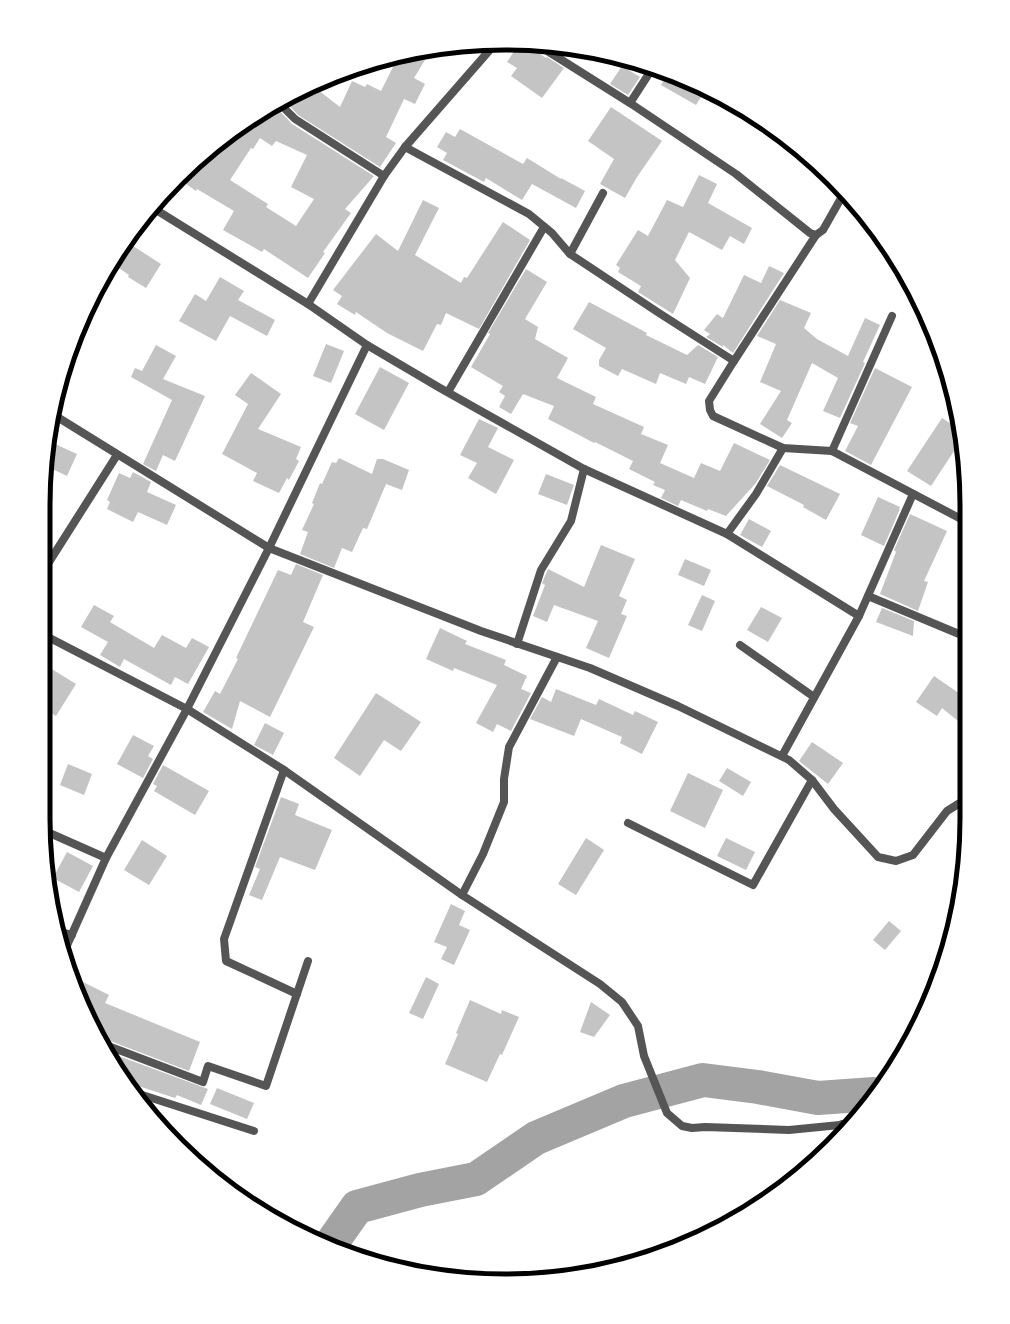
<svg xmlns="http://www.w3.org/2000/svg" width="1010" height="1324" viewBox="0 0 1010 1324" font-family="Poppins,sans-serif">
	<style>
		.lines { fill: none; stroke-linecap: round; stroke-linejoin: round }
		.river { stroke: #a3a3a3; stroke-width: 34 }
		.building { fill: #c4c4c4; fill-rule: evenodd }
		.minor { stroke: #555; stroke-width: 8 }
		.rim { fill: none; stroke: #000; stroke-width: 5 }
	</style>
	<rect width="100%" height="100%" fill="#fff"/>
	<g class="lines">
		<polyline class="river" points="331,1244 357,1207 420,1190 476,1179 536,1138 624,1101 703,1080 758,1087 818,1098 874,1094"/>
	</g>
	<g class="building">
		<polygon points="519,44 527,45 546,58 547,57 564,68 542,98 511,76 517,68 507,62"/>
		<polygon points="431,50 414,78 425,84 415,104 404,99 386,137 396,143 380,167 298,115 285,101 313,86 340,107 352,81 365,87 367,84 381,91 398,57 415,52"/>
		<polygon points="622,66 640,77 628,95 610,84"/>
		<polygon points="668,74 682,78 705,91 696,105 661,85"/>
		<path d="M275,106L292,124L374,176L345,209L351,213L323,252L325,253L308,278L264,249L262,252L223,230L234,211L197,189L196,191L178,178L248,121ZM260,138L272,146L276,141L307,155L291,187L314,199L296,226L266,207L268,204L230,180L251,148L253,149Z"/>
		<polygon points="611,107 662,141 637,177 625,198 600,184 614,159 588,141"/>
		<polygon points="460,129 523,164 527,158 561,179 561,178 585,191 576,208 532,184 522,200 486,178 484,182 443,160 447,153 437,147 446,132 455,137"/>
		<polygon points="699,175 717,184 708,203 752,228 744,244 730,236 722,250 689,232 675,260 690,278 673,314 638,292 641,286 618,272 620,268 616,265 638,230 648,236 667,200 683,207"/>
		<polygon points="423,200 439,208 415,255 461,283 464,277 467,278 503,222 530,240 479,329 446,313 441,325 437,324 423,351 387,333 356,312 355,315 337,304 342,296 333,290 376,234 398,251"/>
		<polygon points="127,242 161,264 146,288 128,277 129,275 113,264"/>
		<polygon points="769,266 784,273 733,353 723,345 723,347 706,337 710,334 704,330 717,314 723,318 744,275 761,283"/>
		<polygon points="526,269 547,282 525,319 538,327 535,339 568,358 557,378 596,397 593,404 644,427 641,434 668,445 660,463 694,478 701,463 720,471 734,443 770,460 756,483 726,516 708,509 707,511 681,500 678,506 661,498 665,490 653,485 655,482 629,469 633,461 595,442 594,443 579,435 548,419 554,406 523,394 511,414 499,407 505,396 499,392 503,386 471,367 490,334 488,333"/>
		<polygon points="220,277 244,291 238,300 275,320 267,336 230,316 216,341 179,321 195,294 206,301"/>
		<polygon points="780,300 811,313 804,328 817,339 848,356 865,318 880,325 863,362 865,363 840,418 823,411 838,378 812,363 787,420 792,423 782,438 760,424 781,391 760,382 776,344 757,336"/>
		<polygon points="589,302 647,333 646,335 687,355 698,345 718,357 705,384 689,377 686,384 660,373 656,384 622,369 618,376 599,366 599,360 606,348 573,329"/>
		<polygon points="326,344 344,351 331,383 313,376"/>
		<polygon points="156,345 176,356 163,379 205,396 175,461 163,455 156,471 143,464 172,400 131,377 135,368 142,371"/>
		<polygon points="380,367 409,383 384,430 355,414"/>
		<polygon points="875,368 912,387 871,465 845,451 858,426 850,423"/>
		<polygon points="251,373 281,394 258,429 301,447 296,459 299,461 289,480 287,478 279,493 253,481 257,473 222,454 248,404 235,395"/>
		<polygon points="942,418 959,429 962,439 931,486 907,471"/>
		<polygon points="479,419 498,428 488,447 514,460 496,494 468,478 477,463 460,455"/>
		<polygon points="55,444 77,454 67,476 46,466"/>
		<polygon points="339,458 372,474 377,459 383,459 409,470 402,490 386,484 367,529 363,528 352,552 342,548 334,568 300,554 308,532 302,530 314,504 312,503 320,483 322,484 332,462 336,463"/>
		<polygon points="780,465 840,494 826,520 803,507 804,505 767,486"/>
		<polygon points="133,472 151,482 147,492 176,505 167,525 138,512 133,522 107,509 110,502 107,500 119,473 130,478"/>
		<polygon points="546,474 574,485 567,505 538,494"/>
		<polygon points="878,497 900,507 899,509 900,509 884,546 861,535"/>
		<polygon points="910,514 947,531 924,581 928,582 918,611 880,594 896,552 894,550"/>
		<polygon points="749,519 771,531 762,547 740,535"/>
		<polygon points="601,545 635,559 619,596 627,600 621,614 627,616 609,658 586,648 598,621 554,605 547,622 533,616 545,585 542,583 548,569 584,587"/>
		<polygon points="685,559 711,570 704,586 678,575"/>
		<polygon points="296,564 323,575 303,622 314,627 270,717 240,701 232,729 203,712 215,691 220,694 238,659 236,658 278,570 291,575"/>
		<polygon points="702,595 715,601 702,631 688,625"/>
		<polygon points="94,605 114,616 110,622 154,648 162,635 186,648 192,638 209,647 188,684 175,677 171,685 124,659 120,667 100,655 108,642 81,627"/>
		<polygon points="761,607 782,618 768,642 747,630"/>
		<polygon points="882,608 914,621 913,636 876,622"/>
		<polygon points="440,628 467,641 465,644 506,660 504,665 527,676 521,689 531,693 511,731 497,724 493,732 476,723 497,685 454,668 453,671 426,659"/>
		<polygon points="50,668 76,684 56,716 43,708 43,679"/>
		<polygon points="934,676 963,696 963,725 942,708 937,716 916,702"/>
		<polygon points="556,689 596,705 599,699 633,715 635,711 658,722 642,754 620,743 622,737 581,719 574,736 530,719 542,697 551,702"/>
		<polygon points="376,693 421,722 401,751 384,740 360,776 334,758"/>
		<polygon points="265,723 284,733 273,755 254,745"/>
		<polygon points="133,735 154,746 148,756 153,759 143,778 117,764"/>
		<polygon points="812,742 843,763 828,784 799,761"/>
		<polygon points="68,764 92,774 84,795 60,785"/>
		<polygon points="163,765 209,791 195,815 154,791 157,786 153,784"/>
		<polygon points="727,768 751,782 743,796 719,781"/>
		<polygon points="688,773 723,790 705,828 670,811"/>
		<polygon points="281,797 299,804 295,815 332,830 315,870 280,857 262,900 249,895 260,869 255,867"/>
		<polygon points="586,838 604,850 576,895 558,884"/>
		<polygon points="726,838 755,852 746,870 717,856"/>
		<polygon points="142,840 167,856 149,885 124,870"/>
		<polygon points="67,852 93,866 79,892 53,878"/>
		<polygon points="451,904 465,911 459,925 470,930 454,965 441,959 447,947 434,942"/>
		<polygon points="889,921 901,931 885,950 873,940"/>
		<polygon points="426,977 439,984 423,1019 409,1013"/>
		<polygon points="75,978 109,995 105,1003 200,1042 189,1071 105,1039 100,1039"/>
		<polygon points="470,1000 501,1014 502,1010 519,1017 502,1055 500,1054 487,1082 445,1064 458,1034 456,1033"/>
		<polygon points="591,1002 610,1015 594,1037 580,1032"/>
		<polygon points="105,1051 208,1089 201,1105 177,1095 175,1098 126,1082"/>
		<polygon points="217,1088 254,1103 247,1119 210,1104"/>
	</g>
	<g class="lines">
		<g class="minor">
			<polyline points="541,47 630,103 736,174 810,233 816,235 823,230 844,193"/>
			<polyline points="630,103 652,69"/>
			<polyline points="280,104 295,119 384,176"/>
			<polyline points="405,147 529,214 552,233 570,254 659,313 734,361 709,401 710,410 713,416 783,448 832,451 963,520"/>
			<polyline points="153,208 308,304 367,345 440,388 584,469 727,534 859,616"/>
			<polyline points="570,254 603,193"/>
			<polyline points="308,304 384,176 405,147 495,44"/>
			<polyline points="734,361 816,235"/>
			<polyline points="448,392 544,227"/>
			<polyline points="54,415 269,548 481,631 590,668 678,706 789,760 812,780 834,809 878,857 896,861 913,855 947,811 963,801"/>
			<polyline points="832,451 892,316"/>
			<polyline points="727,534 756,494 783,448"/>
			<polyline points="44,570 117,455"/>
			<polyline points="868,596 959,634"/>
			<polyline points="44,635 187,709 284,770 462,895 600,984 622,1002 638,1026 644,1056 667,1113 682,1126 692,1128 705,1127 789,1130 850,1124"/>
			<polyline points="517,644 541,570 571,521 584,469"/>
			<polyline points="740,645 814,697"/>
			<polyline points="782,756 859,616 913,494"/>
			<polyline points="284,770 224,939 226,961 297,994"/>
			<polyline points="628,823 753,885 812,780"/>
			<polyline points="45,831 106,858"/>
			<polyline points="462,895 483,854 504,802 504,779 509,747 557,657"/>
			<polyline points="58,931 72,935"/>
			<polyline points="64,952 106,858 187,709 269,548 367,345"/>
			<polyline points="103,1044 203,1082 208,1066 266,1086 308,961"/>
			<polyline points="133,1092 254,1131"/>
			<polyline points="837,1140 842,1124"/>
		</g>
	</g>
	<path d="M0 0H1010V1324H0ZM505 50H505A455 455 0 0 1 960 505V819A455 455 0 0 1 505 1274H505A455 455 0 0 1 50 819V505A455 455 0 0 1 505 50Z" fill="#fff" fill-rule="evenodd"/>
	<path class="rim" d="M505 50H505A455 455 0 0 1 960 505V819A455 455 0 0 1 505 1274H505A455 455 0 0 1 50 819V505A455 455 0 0 1 505 50Z"/>
</svg>
